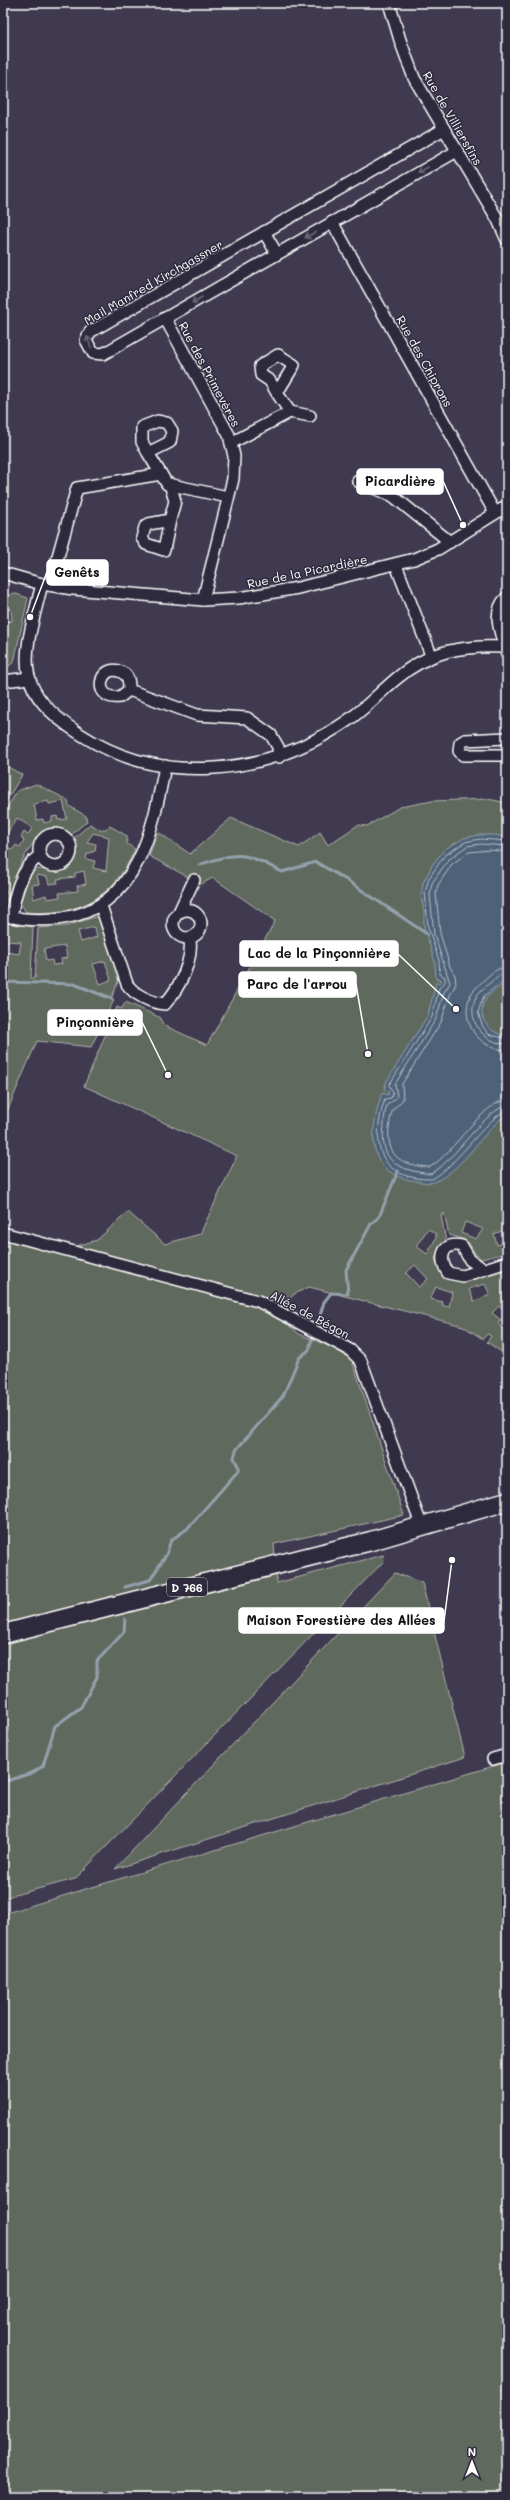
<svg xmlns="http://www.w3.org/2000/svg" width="510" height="2500" viewBox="0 0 510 2500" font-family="Mali,sans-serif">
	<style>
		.green { fill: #60695d; stroke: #b0b4ae; fill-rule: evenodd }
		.water { fill: #4d6278; stroke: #94a1ae }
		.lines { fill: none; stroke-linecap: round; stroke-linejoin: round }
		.shore { stroke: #b8c0c9; stroke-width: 1 }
		.stream { stroke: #94a1ae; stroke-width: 3 }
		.street-casing { stroke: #fff; stroke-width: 14 }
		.primary-casing { stroke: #fff; stroke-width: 21 }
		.street { stroke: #2f2a3d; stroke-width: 11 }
		.primary { stroke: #2f2a3d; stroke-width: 18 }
		.oneway { stroke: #6d6a77 }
		.labels { text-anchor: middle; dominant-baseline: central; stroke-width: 3; stroke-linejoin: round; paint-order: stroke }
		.shield { fill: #2f2a3d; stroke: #c1bfc5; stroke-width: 1 }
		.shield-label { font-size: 11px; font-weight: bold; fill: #fff }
		.street-label { font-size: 12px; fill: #fff; stroke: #2f2a3d }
		.leader { fill: none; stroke: #fff; stroke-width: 1.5 }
		.callout-dot { fill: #fff; stroke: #2f2a3d; stroke-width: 1.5 }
		.callout { fill: #fff; stroke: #fff; stroke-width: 1.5 }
		.callout-label { font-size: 13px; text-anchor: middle; font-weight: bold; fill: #111 }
	</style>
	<rect width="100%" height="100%" fill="#403a50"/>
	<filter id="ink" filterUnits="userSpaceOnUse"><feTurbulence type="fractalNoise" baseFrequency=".025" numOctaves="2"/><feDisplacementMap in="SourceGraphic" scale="8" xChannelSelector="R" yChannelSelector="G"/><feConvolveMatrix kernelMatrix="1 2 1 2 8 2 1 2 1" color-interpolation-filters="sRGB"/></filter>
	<g filter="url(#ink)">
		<g class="green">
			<polygon points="13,593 28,598 14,662 3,671 3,622 12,621 11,609 3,610 3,598"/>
			<polygon points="3,764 22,775 3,806"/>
			<path d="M36,784L68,800L69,806L86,816L87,821L71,835C39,805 13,880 7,900L3,903V894L6,895L7,891L4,890L3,894V866H6L7,858L3,857V844L12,850L16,845L20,847L24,840L21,837L24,832L28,835L32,828L17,818L3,840V823L6,821L3,819V815L17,791ZM48,801L49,804L63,801L67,819L58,820L57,816L52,817V821L44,823L43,819L37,820L34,804Z"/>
			<path d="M488,799L507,803V1229L494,1234L497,1245L507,1242V1253L481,1259C465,1245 477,1242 449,1235L444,1213L441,1215L446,1242L439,1248L435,1259L442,1275L450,1279L507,1268V1312L499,1306L492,1313L501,1320L498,1324L503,1329L507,1328V1356L487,1342L491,1336L487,1334L483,1339L463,1326L309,1287L294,1294L277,1315L299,1334L334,1348L352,1360L404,1515L274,1544L277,1583L383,1555L384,1561L75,1879L3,1898V1233L66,1249L97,1240L128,1212L165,1244L200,1234L237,1156L84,1086L117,1007L121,1009L126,1002L161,1018L163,1025L207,1045L275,921L213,878L201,884L149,856L158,832L190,854L231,818L299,847L320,832L328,845L358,825L367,826L400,807L432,801ZM465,1222L483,1229L476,1239L461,1233ZM428,1229L436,1234V1238L427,1254L416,1246ZM415,1265L428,1279L419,1287L406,1273ZM485,1284L490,1295L474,1301L469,1289ZM436,1287L452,1292L449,1307L442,1305L443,1302L430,1299Z"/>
			<path d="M90,824L102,831L110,826L127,836V844L135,849C114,898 79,916 26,912L20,903L30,875L37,869C57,871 68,877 77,854L73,839ZM93,833L109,837L106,871L93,868L95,861L86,859L87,854L95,851L96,844L87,842ZM84,871L86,884L77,886L78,891L59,893L60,897L47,899L46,895L34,899L32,885L39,884L37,875L47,877L49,884L58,883L57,879L75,877V873Z"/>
			<path d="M95,917H98L119,979L112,997L101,993L114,1000L91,1047L37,1041L3,1121V922L33,927L31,978H35L38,928L66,926ZM94,927L97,937L81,942L78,931ZM7,941L21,942L19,954L5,952ZM65,946L67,958L61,959L62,964L53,965L52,960L46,961L44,949ZM105,961L111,980L100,984L93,964Z"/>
			<polygon points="395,1573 422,1583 465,1757 115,1869"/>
			<polygon points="507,1762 507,2497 3,2497 3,1914"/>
		</g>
		<path class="water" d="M479,835H496L507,838V980C500,987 491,992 486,999C474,1016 490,1035 507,1035V1114C481,1133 466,1166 437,1181C429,1185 418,1181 410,1180C364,1170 371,1130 381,1096L382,1093L388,1095L389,1092L384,1089L387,1081L428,1015L436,983L441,982V979H436L435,962L424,927V911L421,896L423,883L433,864L445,849L464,838Z"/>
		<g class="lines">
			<g class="shore">
				<path d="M507,841L480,839L465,842L444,856L429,878L425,892L428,927L439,961L440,974L445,977V982L439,988L432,1017L389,1085L393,1093L391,1098L385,1099C370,1143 378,1180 432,1179C456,1167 490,1113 507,1111"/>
				<path d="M507,846L480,844L467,846L448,860L432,883L430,895L434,934L450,983L444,992L436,1019L395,1084L397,1096C395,1101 391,1101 388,1104C385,1108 384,1120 384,1125C379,1162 398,1170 431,1174C454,1161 487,1107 507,1106"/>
				<path d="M507,852L490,850L469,852L452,864L438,885L436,894L440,933L450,967L455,975L456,984L450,995L441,1022L402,1084L403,1099C400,1104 395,1106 393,1110C390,1115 390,1123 389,1129C386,1158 404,1166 430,1167C454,1153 483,1101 507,1100"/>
				<path d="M507,967C498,967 492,973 486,978C481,983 475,988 471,994C458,1021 479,1050 507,1050"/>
				<path d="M507,973C500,973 496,978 491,982C486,986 481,990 477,995C464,1018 483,1044 507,1044"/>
				<polyline points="507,978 484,996 478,1012 482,1025 488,1034 507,1039"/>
			</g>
			<g class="stream">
				<path d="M199,865C240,851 244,852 282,872L316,862L348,881L427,934"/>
				<polyline points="3,982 74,984 112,999"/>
				<polyline points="318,1322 324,1302 331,1293 348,1294 346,1270 371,1224 379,1217 398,1171"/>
				<polyline points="125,1587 150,1580 166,1555 171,1540 187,1529 238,1471 238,1466 234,1458 236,1450 283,1396 299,1358 309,1350 313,1334"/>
				<polyline points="3,1782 32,1773 43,1766 55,1726 81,1707 97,1677 97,1661 124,1632 125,1619"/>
			</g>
			<defs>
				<g id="street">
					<polyline points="389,3 400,40 414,78 498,220 507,240"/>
					<polyline points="444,129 90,332 86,340 93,353 103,354 457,151"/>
					<polyline points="332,222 495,513"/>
					<polyline points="264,232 277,254"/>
					<polyline points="165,318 229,435 234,456 233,479 203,600"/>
					<polyline points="290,412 310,416"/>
					<polyline points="231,443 290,412 277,393 294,365 278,355 260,366 261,375 270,381 277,393"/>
					<polyline points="148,453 142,442 142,427 158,421 167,423 172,431 170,442 148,453 167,484 228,497"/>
					<polyline points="358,481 393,496 450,542"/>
					<polyline points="170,484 175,501 170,520 149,524 145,527 142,538 146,544 164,550 170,520"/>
					<polyline points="396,565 431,655"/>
					<polyline points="3,573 42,584 73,589 203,600 239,598 298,588 414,559 438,549 507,506"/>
					<path d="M42,584C24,657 9,688 80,734C163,788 268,775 347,721C365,709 379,693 396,679C430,650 463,645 507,647"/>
					<polyline points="50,585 77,488 161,474"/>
					<path d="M507,597C490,613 502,636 507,655"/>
					<polyline points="3,681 29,678"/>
					<path d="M129,690L120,697C91,701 99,662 121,672C129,675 129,682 129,690L197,715L247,718L271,735L278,747L279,757"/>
					<polyline points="507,738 465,740 460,743 459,751 463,755 507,755"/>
					<circle cx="55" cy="850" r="16"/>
					<path d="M101,906L127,984C134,995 152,1003 165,1004C180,987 193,961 190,938"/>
					<circle cx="187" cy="924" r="14"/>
					<polyline points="179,912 194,880"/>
					<path d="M3,915C22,920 44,921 63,918C138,907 153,829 165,766"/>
					<path d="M11,917C15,895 20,870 39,856"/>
					<polyline points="3,1233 258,1301 350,1350 361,1361 422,1527"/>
					<path d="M483,1269L470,1260L462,1246C442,1241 438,1259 448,1273L463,1276L507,1262"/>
					<polyline points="493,1759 507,1755"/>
				</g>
				<polyline id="primary" points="3,1634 371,1541 507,1501"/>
			</defs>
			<use href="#street" class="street-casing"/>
			<use href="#primary" class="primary-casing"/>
			<use href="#street" class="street"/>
			<use href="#primary" class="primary"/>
		</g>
		<defs><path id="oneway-shaft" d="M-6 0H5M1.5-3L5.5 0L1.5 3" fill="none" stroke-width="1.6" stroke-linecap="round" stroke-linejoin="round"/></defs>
		<g class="oneway">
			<use href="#oneway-shaft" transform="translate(423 170) rotate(150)"/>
			<use href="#oneway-shaft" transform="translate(310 235) rotate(150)"/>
			<use href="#oneway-shaft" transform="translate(197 300) rotate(150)"/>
			<use href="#oneway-shaft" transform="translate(89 342) rotate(-110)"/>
		</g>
	</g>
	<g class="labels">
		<rect class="shield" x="167" y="1578" width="40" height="18" rx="3"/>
		<g class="shield-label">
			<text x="187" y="1587">D 766</text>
		</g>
		<g class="street-label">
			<text transform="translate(453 118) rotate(60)">Rue de Villiersfins</text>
			<text transform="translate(153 282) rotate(-30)">Mail Manfred Kirchgassner</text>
			<text transform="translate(425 361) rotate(61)">Rue des Chiprons</text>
			<text transform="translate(210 374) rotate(62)">Rue des Primevères</text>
			<text transform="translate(307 571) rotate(-12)">Rue de la Picardière</text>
			<text transform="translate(310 1314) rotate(28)">Allée de Bégon</text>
		</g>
	</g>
	<path class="leader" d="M463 525L443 481M30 617L47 572M456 1009L398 954M368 1054L356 984M168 1075L142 1022M452 1560L444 1621"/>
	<g class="callout-dot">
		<circle cx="463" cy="525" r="4"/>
		<circle cx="30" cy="617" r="4"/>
		<circle cx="456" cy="1009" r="4"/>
		<circle cx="368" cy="1054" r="4"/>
		<circle cx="168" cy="1075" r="4"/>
		<circle cx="452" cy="1560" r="4"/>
	</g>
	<g class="callout">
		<rect x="357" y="469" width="86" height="25" rx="4"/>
		<rect x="47" y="560" width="61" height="25" rx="4"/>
		<rect x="240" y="941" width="158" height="25" rx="4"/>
		<rect x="239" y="972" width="117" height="25" rx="4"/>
		<rect x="48" y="1010" width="94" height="25" rx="4"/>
		<rect x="239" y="1608" width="205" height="25" rx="4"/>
	</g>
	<g class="callout-label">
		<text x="400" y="486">Picardière</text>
		<text x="77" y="577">Genêts</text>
		<text x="319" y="958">Lac de la Pinçonnière</text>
		<text x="297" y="989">Parc de l'arrou</text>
		<text x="95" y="1027">Pinçonnière</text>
		<text x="341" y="1625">Maison Forestière des Allées</text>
	</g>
	<rect width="510" height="2500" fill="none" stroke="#2f2a3d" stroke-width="16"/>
	<rect x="8" y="8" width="494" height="2484" fill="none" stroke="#fff" stroke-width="1.5" filter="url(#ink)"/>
	<g transform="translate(472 2462)" stroke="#2f2a3d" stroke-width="3" paint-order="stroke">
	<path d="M0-3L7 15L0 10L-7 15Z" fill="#ffffff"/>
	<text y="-6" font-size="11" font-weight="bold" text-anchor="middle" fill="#ffffff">N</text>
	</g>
</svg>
